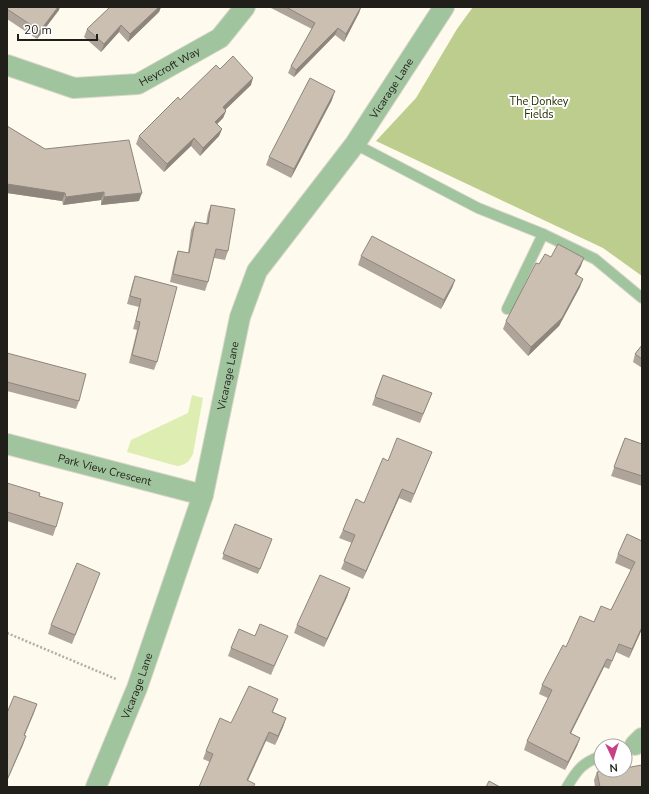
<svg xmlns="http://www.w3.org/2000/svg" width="649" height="794" viewBox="0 0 649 794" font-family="'Nunito Sans',sans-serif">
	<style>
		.green { fill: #deeeb2 }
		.forest { fill: #bccd8d }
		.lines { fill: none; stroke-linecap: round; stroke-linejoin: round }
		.service-casing { stroke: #dbd7cb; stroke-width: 12 }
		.minor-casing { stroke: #dbd7cb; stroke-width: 22 }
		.path { stroke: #b1aea3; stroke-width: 2.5; stroke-dasharray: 2 2; stroke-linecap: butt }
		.service { stroke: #9fc49e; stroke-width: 10 }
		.minor { stroke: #9fc49e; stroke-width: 20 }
		.wall { fill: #afa499 }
		.shaded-wall { fill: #8e867d }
		.building { fill: #cbbfb2; stroke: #8e867d }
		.labels { text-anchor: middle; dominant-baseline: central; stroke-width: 4; stroke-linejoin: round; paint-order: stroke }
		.street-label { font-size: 11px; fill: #211f19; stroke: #fff }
		.park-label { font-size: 11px; fill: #252e00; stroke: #fff }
	</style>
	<rect width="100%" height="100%" fill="#fefaed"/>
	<path class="green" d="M192,395L203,398L193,454C189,462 186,465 177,466L127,452L131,440L188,413Z"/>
	<polygon class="forest" points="473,7 642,7 642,276 603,248 376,141 416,98 457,29"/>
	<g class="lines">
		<defs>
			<g id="service">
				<polyline points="355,144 478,208 543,234 595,259 642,298"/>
				<polyline points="507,309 543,234"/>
				<path d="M567,787C577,770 582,763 601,756"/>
			</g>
			<g id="minor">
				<path id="s1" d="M7,65L74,88L138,84L220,38L245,7"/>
				<path id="s2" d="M7,444L203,495"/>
				<polyline points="635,745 642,738"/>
				<path id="s3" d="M96,787L137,688L203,495L240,317L257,271L355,144L444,7"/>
			</g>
		</defs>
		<use href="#service" class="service-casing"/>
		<use href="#minor" class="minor-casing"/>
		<polyline class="path" points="7,633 116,679"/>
		<use href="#service" class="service"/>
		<use href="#minor" class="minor"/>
	</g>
	<g class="wall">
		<polygon points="7,7 59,10 37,39 7,19"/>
		<polygon points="110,7 161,7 159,12 128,42 119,32 101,52 84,37 87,29"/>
		<polygon points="269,7 361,7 359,13 344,42 335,35 294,77 288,73 291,66 312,29"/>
		<polygon points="220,69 251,85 225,110 226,111 223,118 217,124 222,129 219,136 200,156 191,146 164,172 136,144 139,136 180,100"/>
		<polygon points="332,100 291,178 266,165 269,157"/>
		<polygon points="7,126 45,149 139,201 101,205 101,200 63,205 62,201 7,193"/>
		<polygon points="211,205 228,251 225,260 214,258 208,282 205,291 170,282 175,259 178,251 188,253 191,230 195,222 206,224 208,213"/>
		<polygon points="361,256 455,280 452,288 441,309 358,265"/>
		<polygon points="551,257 581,266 576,275 580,287 559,326 528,356 503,329 506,321 539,264"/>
		<polygon points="135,276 177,287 157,362 154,370 129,363 137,330 133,329 139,307 127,304 132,285"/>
		<polygon points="642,345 642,368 633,362 635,354"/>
		<polygon points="7,353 79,401 76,409 7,391"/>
		<polygon points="383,375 432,393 420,423 372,405"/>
		<polygon points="625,438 642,444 642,486 611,476"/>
		<polygon points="432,452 411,503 399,498 363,579 341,569 352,543 339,538 343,530 364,503 388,461"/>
		<polygon points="7,483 39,496 56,527 53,536 7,521"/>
		<polygon points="235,524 272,539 258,574 222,559"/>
		<polygon points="642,541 642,629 629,658 616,652 609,669 604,667 571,733 580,738 577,746 565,770 524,750 527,741 548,698 539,694 542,685 566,647 594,622 611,610 631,570 615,563 618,554"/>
		<polygon points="97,581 72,644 48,634 51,625"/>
		<polygon points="350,588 347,597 324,647 294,633 297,625"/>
		<polygon points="255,636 284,644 271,675 228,656 231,648"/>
		<polygon points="278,699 273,712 286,718 283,727 275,745 266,741 210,762 203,759 206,751 231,723"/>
		<polygon points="597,772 642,787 595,787 594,780"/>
	</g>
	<g class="shaded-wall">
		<polygon points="58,7 60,7 59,10 37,39 40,31"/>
		<polygon points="159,7 161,7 159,12 128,42 130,34"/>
		<polygon points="361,7 359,13 344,42 346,34"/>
		<polygon points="121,25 119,32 101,52 104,44"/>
		<polygon points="338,28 335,35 294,77 296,70"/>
		<polygon points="253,78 251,85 220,115 223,107"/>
		<polygon points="335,91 332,100 291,178 294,169"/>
		<polygon points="226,111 223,118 212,129 215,122"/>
		<polygon points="222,129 219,136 200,156 203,148"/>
		<polygon points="194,138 191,146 164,172 167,164"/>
		<polygon points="7,184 65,193 62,201 7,193"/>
		<polygon points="104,192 101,200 63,205 66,197"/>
		<polygon points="142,193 139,201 101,205 104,197"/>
		<polygon points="584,258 581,266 572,283 575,274"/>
		<polygon points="583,279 580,287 559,326 528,356 531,347"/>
		<polygon points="455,280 452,288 441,309 444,300"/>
		<polygon points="402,489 399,498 363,579 366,571"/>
		<polygon points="350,588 347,597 324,647 327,639"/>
		<polygon points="642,627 642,629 629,658 632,649"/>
		<polygon points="607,659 604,667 567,741 570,733"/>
		<polygon points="37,704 34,713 21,744 24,735"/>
		<polygon points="286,718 283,727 275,745 278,736"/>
		<polygon points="269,732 266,741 245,787 247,780"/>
		<polygon points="26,736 23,745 7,781 7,780"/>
		<polygon points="580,738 577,746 565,770 568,762"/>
	</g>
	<g class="building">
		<polygon points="7,7 58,7 40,31 7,9"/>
		<polygon points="110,7 159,7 130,34 121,25 104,44 87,29"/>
		<polygon points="286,7 361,7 346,34 338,28 296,70 291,66 315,23"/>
		<polygon points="233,56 253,78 223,107 226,111 215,122 222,129 203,148 194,138 167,164 139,136 178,97 180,100 216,65 220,69"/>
		<polygon points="310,78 335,91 294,169 269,157"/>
		<polygon points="7,126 45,149 129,140 142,193 104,197 104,192 66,197 65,193 7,184"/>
		<polygon points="211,205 235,209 228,251 216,249 208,282 173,274 178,251 189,253 195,222 208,224"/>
		<polygon points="372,236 455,280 444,300 361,256"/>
		<polygon points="558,244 584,258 575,274 583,279 562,318 531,347 506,321 536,263 539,264 545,254 551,257"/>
		<polygon points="135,276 177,287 157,362 132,355 140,322 136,321 141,299 130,296"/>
		<polygon points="642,345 642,359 635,354"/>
		<polygon points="7,353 86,374 79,401 7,382"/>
		<polygon points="383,375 432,393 423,414 375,397"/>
		<polygon points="397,438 432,452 414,494 402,489 366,571 344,561 355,535 343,530 356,499 364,503 383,458 388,461"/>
		<polygon points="625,438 642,444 642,476 614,467"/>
		<polygon points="7,483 40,493 39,496 63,503 56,527 7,512"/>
		<polygon points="235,524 272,539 260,569 223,554"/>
		<polygon points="627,534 642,541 642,540 642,627 632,649 619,644 612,661 607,659 570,733 580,738 568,762 527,741 552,690 542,685 563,645 566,647 580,616 594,622 601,606 611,610 635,562 618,554"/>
		<polygon points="77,563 100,573 75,635 51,625"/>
		<polygon points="320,575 350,588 327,639 297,625"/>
		<polygon points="260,624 288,636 274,666 231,648 239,629 255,636"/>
		<polygon points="249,686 278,699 272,712 286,718 278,736 269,732 247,780 255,784 253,787 199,787 213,754 206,751 220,718 231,723"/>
		<polygon points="14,696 37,704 24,735 26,736 7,780 7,713"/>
		<polygon points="642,765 642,787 600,787 597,772 609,770 625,770 625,768"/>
		<polygon points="489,781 500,787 486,787"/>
	</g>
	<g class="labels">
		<g class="street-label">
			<text stroke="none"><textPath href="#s1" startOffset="171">Heycroft Way</textPath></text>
			<text stroke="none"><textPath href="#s3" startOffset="769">Vicarage Lane</textPath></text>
			<text stroke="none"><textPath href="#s3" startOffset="433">Vicarage Lane</textPath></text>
			<text stroke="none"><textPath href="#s2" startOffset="101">Park View Crescent</textPath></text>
			<text stroke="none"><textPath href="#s3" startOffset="109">Vicarage Lane</textPath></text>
		</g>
		<g class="park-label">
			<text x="539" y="101">The Donkey<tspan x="539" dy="13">Fields</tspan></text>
		</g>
	</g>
	<rect width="649" height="794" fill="none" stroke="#211f19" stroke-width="16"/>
	<g transform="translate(613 758) rotate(176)"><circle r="19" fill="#ffffff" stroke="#a6a5a3"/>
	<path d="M0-3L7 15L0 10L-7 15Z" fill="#c64185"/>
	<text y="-6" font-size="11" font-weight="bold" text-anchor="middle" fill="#211f19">N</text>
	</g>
	<path d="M18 34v6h79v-6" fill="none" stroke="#211f19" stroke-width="2"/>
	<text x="24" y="34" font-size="12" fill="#211f19" stroke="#ffffff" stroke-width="3" paint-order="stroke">20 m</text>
</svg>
